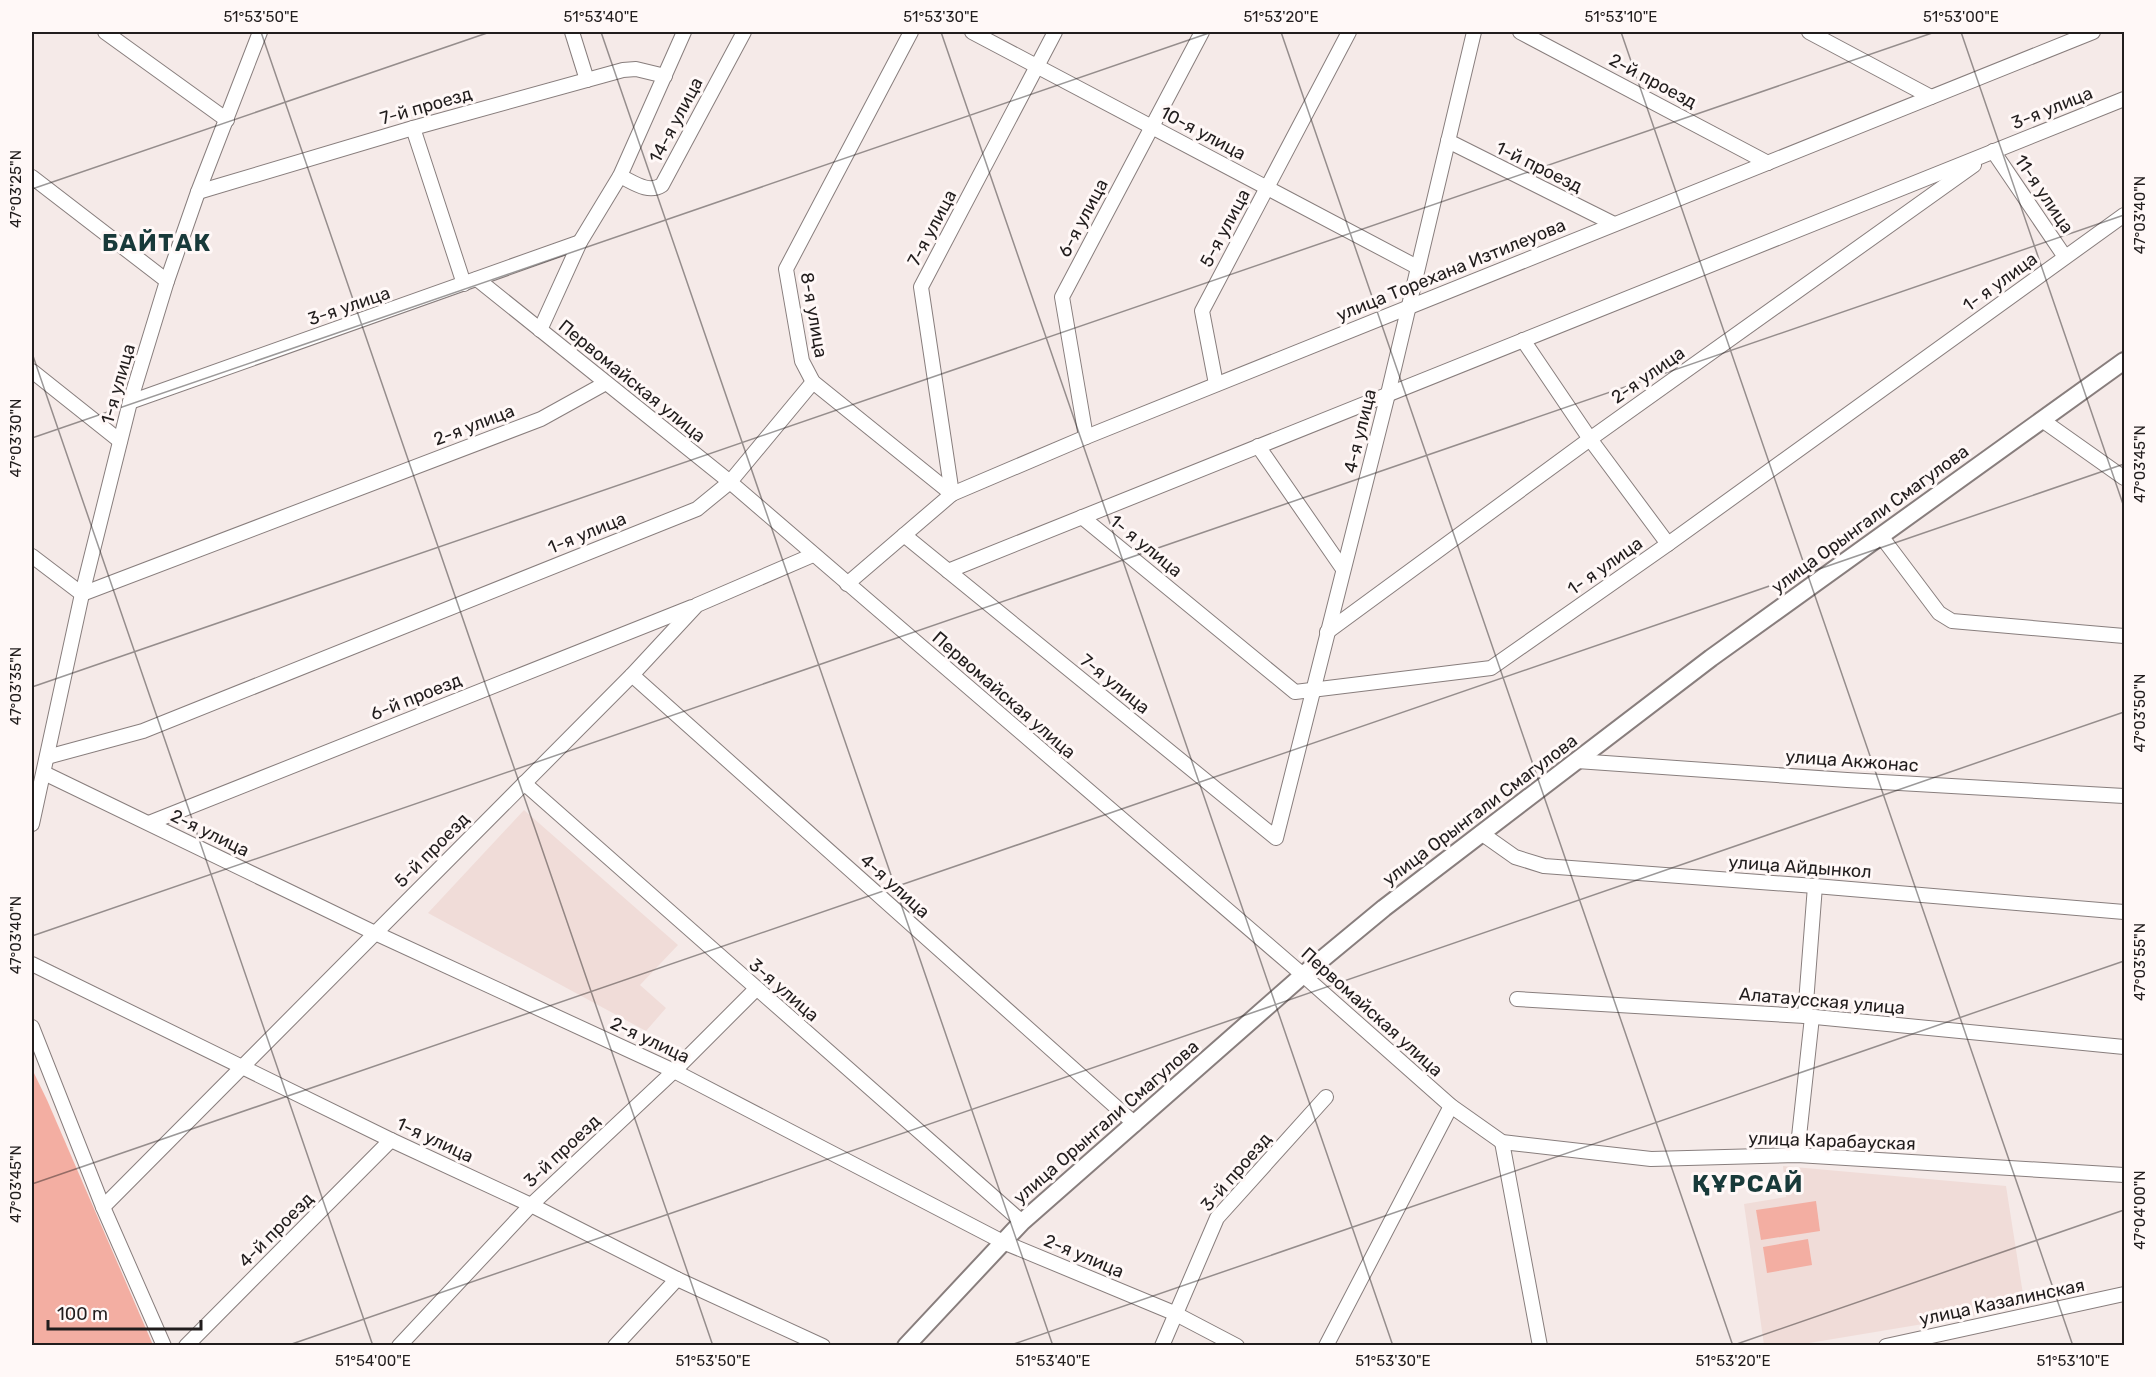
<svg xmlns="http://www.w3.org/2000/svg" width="2156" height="1377" viewBox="0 0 2156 1377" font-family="Rubik,sans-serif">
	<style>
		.built { fill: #f0dcd8 }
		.green { fill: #f3aea2 }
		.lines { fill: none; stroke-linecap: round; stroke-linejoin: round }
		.minor-casing { stroke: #887e7d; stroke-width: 16 }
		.major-casing { stroke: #887e7d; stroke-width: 20 }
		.minor { stroke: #fff; stroke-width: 14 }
		.major { stroke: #fff; stroke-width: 16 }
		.ticks { fill: none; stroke: #211d1d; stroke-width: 1.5; stroke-opacity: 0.45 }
		.labels { text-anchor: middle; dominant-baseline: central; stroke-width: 6; stroke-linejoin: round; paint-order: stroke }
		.street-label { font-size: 18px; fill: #211d1d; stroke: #fff8f7 }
		.district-label { font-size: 24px; font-weight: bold; letter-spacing: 1.5px; fill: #183a3a; stroke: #fff8f7 }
		.neatline { fill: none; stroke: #211d1d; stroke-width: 2 }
		.ticks-label { font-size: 15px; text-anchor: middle; fill: #211d1d }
	</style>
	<rect width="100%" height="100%" fill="#f5eae8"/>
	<g class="built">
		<polygon points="524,810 678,945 640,985 666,1008 646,1031 428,913"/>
		<polygon points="1783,1166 2006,1186 2025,1307 1797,1345 1764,1345 1744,1204 1786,1197"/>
	</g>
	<g class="green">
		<polygon points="32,1069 47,1100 153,1345 32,1345"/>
		<polygon points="1816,1201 1820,1231 1761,1240 1756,1210"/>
		<polygon points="1808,1239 1812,1265 1767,1273 1763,1247"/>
	</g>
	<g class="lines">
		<defs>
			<g id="minor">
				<polyline points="105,32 227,120"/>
				<polyline points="572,32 587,80"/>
				<polyline points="911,32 786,269 802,361 813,382 952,494"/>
				<polyline points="972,32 1417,267"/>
				<polyline points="1520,32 1768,163"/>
				<polyline points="1809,32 1931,97"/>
				<polyline points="413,128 464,284"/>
				<polyline points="1448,141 1614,224"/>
				<polyline points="1993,151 2065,257"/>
				<path d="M620,176C633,182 648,194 662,185L744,32"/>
				<polyline points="32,177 167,281"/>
				<polyline points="198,192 413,128 623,70 636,69 665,76"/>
				<polyline points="477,279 730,482 1303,975 1451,1106 1502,1142 1651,1159 1797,1155 2124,1175"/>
				<polyline points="540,330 580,242 620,176 684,32"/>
				<polyline points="1523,340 1590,439 1668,544"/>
				<polyline points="32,371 120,441"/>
				<polyline points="1216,384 1202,311 1349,32"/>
				<polyline points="130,402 580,242"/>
				<polyline points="2042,420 2124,478"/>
				<polyline points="1086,437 1062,297 1202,32"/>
				<polyline points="1258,446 1343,569"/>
				<polyline points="952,494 921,287 1055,32"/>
				<polyline points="1082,517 1295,692 1491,668 1668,544 2124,215"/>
				<polyline points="904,535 1276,838 1388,394 1474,32"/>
				<polyline points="1881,536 1939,613 1952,621 2124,636"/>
				<polyline points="32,556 82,594 541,419 606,383"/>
				<polyline points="948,571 2124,99"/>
				<polyline points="847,584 952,494 1086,437 2093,32"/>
				<polyline points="1327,632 1590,439 1974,165"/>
				<polyline points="632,675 1135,1124"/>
				<polyline points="47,757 143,731 697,509 730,482 813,382"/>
				<polyline points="1577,761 1847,780 2124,796"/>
				<polyline points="44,773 375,933 674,1071 1003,1242 1174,1313 1237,1346"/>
				<polyline points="524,783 1022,1222"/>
				<polyline points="149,823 692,607"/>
				<polyline points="32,824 82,594 130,402 167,281 198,192 260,32"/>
				<polyline points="1481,833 1515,857 1544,866 1815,886 2124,912"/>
				<polyline points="32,964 391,1140 531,1205 677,1279 823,1346"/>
				<polyline points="1517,999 1805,1016 2124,1047"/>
				<polyline points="1805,1016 1815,886"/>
				<polyline points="32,1027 103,1207 164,1346"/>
				<polyline points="1502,1142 1540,1346"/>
				<polyline points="1797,1155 1812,1017"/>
				<polyline points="103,1207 632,675 697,605 813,555"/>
				<polyline points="186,1346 391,1140"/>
				<polyline points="399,1346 531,1205 674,1071 756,989"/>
				<polyline points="615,1346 677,1279"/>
				<polyline points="1162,1346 1217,1218 1326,1097"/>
				<polyline points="1326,1346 1451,1106"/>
				<polyline points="1886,1346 2124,1294"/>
			</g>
			<polyline id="major" points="906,1346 1022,1222 1303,975 1384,908 1711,658 2124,361"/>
		</defs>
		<use href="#minor" class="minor-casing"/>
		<use href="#major" class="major-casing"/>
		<use href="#minor" class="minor"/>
		<use href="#major" class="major"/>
	</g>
	<path class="ticks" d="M261,32L713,1346M601,32L1053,1346M941,32L1393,1346M1281,32L1733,1346M1621,32L2073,1346M1961,32L2124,507M32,189L490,32M32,353L373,1346M32,438L1212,32M32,687L1935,32M32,936L2124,215M32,1184L2124,464M32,1340L33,1346M286,1346L2124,712M1008,1346L2124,961M1731,1346L2124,1210"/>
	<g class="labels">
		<g class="street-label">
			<text transform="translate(1653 81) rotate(28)">2-й проезд</text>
			<text transform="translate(426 106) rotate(-16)">7-й проезд</text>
			<text transform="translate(2052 108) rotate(-22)">3-я улица</text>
			<text transform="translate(676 120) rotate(-62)">14-я улица</text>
			<text transform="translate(1203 133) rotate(28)">10-я улица</text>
			<text transform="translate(1539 167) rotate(26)">1-й проезд</text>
			<text transform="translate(2044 194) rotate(56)">11-я улица</text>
			<text transform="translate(1083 218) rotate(-62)">6-я улица</text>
			<text transform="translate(932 228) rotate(-62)">7-я улица</text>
			<text transform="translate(1225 228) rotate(-62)">5-я улица</text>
			<text transform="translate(1451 270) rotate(-22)">улица Торехана Изтилеуова</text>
			<text transform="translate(2000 282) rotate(-36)">1- я улица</text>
			<text transform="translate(349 306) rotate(-19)">3-я улица</text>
			<text transform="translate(814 315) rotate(80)">8-я улица</text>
			<text transform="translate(1648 375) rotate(-35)">2-я улица</text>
			<text transform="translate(632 381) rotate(39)">Первомайская улица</text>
			<text transform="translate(118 384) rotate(-74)">1-я улица</text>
			<text transform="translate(474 425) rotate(-21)">2-я улица</text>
			<text transform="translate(1360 431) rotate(-76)">4-я улица</text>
			<text transform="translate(1870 519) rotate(-36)">улица Орынгали Смагулова</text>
			<text transform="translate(587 533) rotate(-22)">1-я улица</text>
			<text transform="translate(1146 546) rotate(39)">1- я улица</text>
			<text transform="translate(1605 566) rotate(-35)">1- я улица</text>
			<text transform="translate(1115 684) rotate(39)">7-я улица</text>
			<text transform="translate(1004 695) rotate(41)">Первомайская улица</text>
			<text transform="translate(416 697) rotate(-22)">6-й проезд</text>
			<text transform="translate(1852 761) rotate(4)">улица Акжонас</text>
			<text transform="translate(1480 810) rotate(-37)">улица Орынгали Смагулова</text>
			<text transform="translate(210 833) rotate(26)">2-я улица</text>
			<text transform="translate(432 850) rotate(-45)">5-й проезд</text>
			<text transform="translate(1800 867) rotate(4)">улица Айдынкол</text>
			<text transform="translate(895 886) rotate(42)">4-я улица</text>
			<text transform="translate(784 990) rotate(41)">3-я улица</text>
			<text transform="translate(1822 1001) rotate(5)">Алатаусская улица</text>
			<text transform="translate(1372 1012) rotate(42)">Первомайская улица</text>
			<text transform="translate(650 1040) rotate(25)">2-я улица</text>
			<text transform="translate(1106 1122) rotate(-41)">улица Орынгали Смагулова</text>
			<text transform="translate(435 1140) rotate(25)">1-я улица</text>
			<text transform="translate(1832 1141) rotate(2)">улица Карабауская</text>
			<text transform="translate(562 1151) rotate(-43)">3-й проезд</text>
			<text transform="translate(1236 1172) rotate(-49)">3-й проезд</text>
			<text transform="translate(276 1230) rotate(-45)">4-й проезд</text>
			<text transform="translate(1084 1256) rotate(23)">2-я улица</text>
			<text transform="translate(2002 1302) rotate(-12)">улица Казалинская</text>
		</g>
		<g class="district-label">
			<text x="157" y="243">БАЙТАК</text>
			<text x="1748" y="1184">ҚҰРСАЙ</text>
		</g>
	</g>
	<rect width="2156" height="1377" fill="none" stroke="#fff8f7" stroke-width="66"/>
	<path d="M48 1320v9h153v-9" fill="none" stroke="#211d1d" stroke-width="3"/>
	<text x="57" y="1320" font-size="18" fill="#211d1d" stroke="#fff8f7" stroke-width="4.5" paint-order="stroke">100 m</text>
	<rect x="33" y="33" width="2090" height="1311" class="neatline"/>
	<g class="ticks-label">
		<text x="261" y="22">51°53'50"E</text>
		<text x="601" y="22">51°53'40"E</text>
		<text x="941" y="22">51°53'30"E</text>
		<text x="1281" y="22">51°53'20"E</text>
		<text x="1621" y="22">51°53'10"E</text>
		<text x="1961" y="22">51°53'00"E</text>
		<text transform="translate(16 189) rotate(-90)" y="5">47°03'25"N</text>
		<text transform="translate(2140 215) rotate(-90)" y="5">47°03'40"N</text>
		<text transform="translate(16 438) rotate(-90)" y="5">47°03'30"N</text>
		<text transform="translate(2140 464) rotate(-90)" y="5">47°03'45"N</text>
		<text transform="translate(16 686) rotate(-90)" y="5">47°03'35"N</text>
		<text transform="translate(2140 713) rotate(-90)" y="5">47°03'50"N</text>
		<text transform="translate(16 935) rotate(-90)" y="5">47°03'40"N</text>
		<text transform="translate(2140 962) rotate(-90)" y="5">47°03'55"N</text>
		<text transform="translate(16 1184) rotate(-90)" y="5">47°03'45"N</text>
		<text transform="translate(2140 1210) rotate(-90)" y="5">47°04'00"N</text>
		<text x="373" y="1366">51°54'00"E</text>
		<text x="713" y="1366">51°53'50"E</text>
		<text x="1053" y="1366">51°53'40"E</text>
		<text x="1393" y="1366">51°53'30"E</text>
		<text x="1733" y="1366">51°53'20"E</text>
		<text x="2073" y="1366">51°53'10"E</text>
	</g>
</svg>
